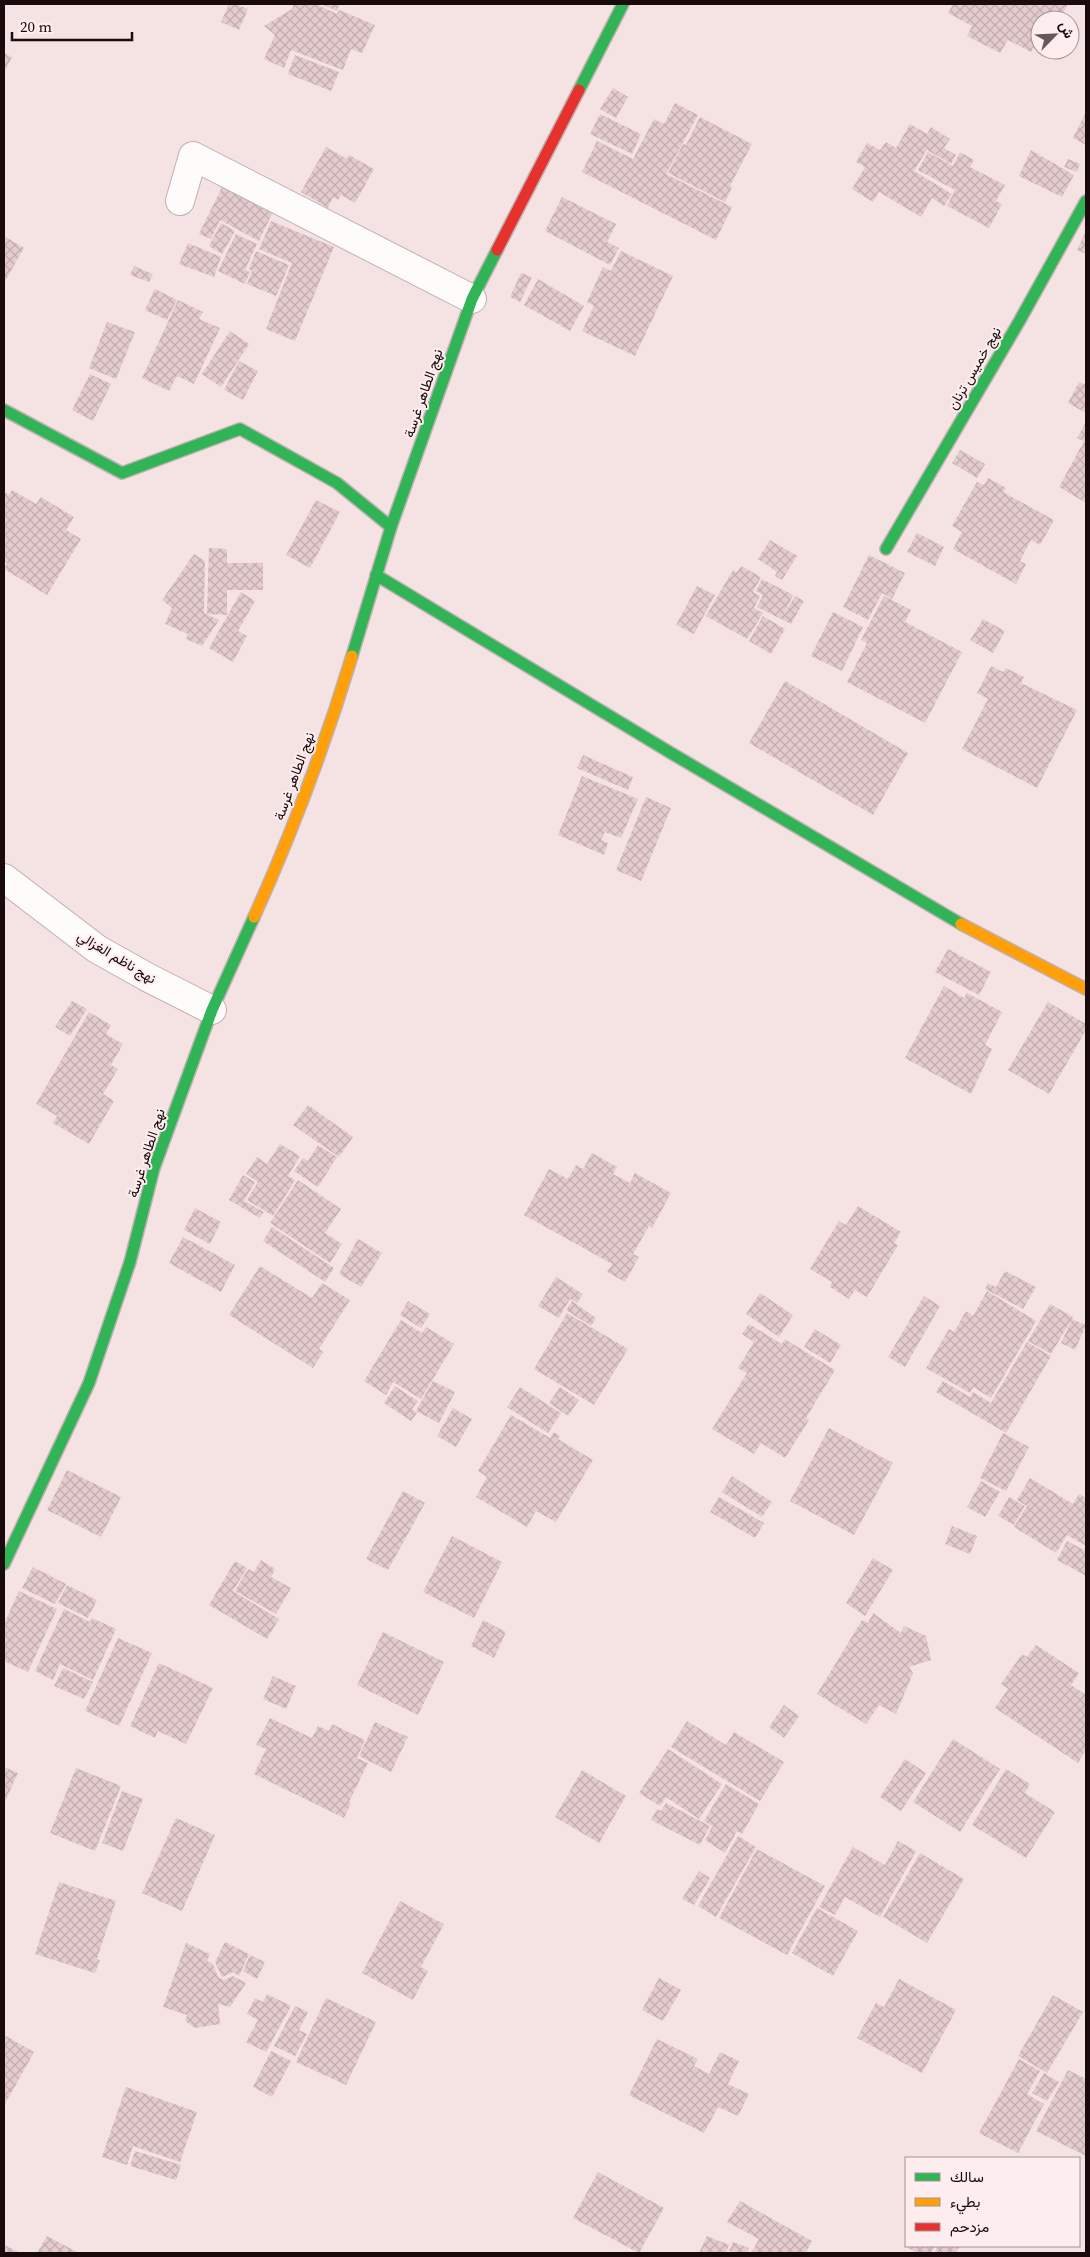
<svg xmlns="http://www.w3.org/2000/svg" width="1090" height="2257" viewBox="0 0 1090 2257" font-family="'Source Serif 4',Vazirmatn,serif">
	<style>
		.building { fill: url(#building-cross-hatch) }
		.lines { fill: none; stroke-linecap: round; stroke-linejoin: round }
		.street-casing { stroke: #bfb0b1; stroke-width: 30 }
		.fast-casing { stroke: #bfb0b1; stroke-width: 14 }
		.slow-casing { stroke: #bfb0b1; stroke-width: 14 }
		.jam-casing { stroke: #bfb0b1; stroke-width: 14 }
		.street { stroke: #fefbfb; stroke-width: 28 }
		.fast { stroke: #30b455; stroke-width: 11 }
		.slow { stroke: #ff9f0a; stroke-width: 11 }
		.jam { stroke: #e5322d; stroke-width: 11 }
		.labels { text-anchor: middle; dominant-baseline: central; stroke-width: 4; stroke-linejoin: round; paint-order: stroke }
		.street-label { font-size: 14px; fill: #190b0d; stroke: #feedee }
	</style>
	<defs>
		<pattern id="building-cross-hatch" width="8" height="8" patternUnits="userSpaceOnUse" patternTransform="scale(1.25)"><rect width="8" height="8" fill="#e4cbcd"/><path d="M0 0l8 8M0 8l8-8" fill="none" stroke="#c3adaf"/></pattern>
	</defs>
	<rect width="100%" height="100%" fill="#f5e3e4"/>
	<g class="building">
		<polygon points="229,4 235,4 248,9 239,30 221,22"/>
		<polygon points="294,4 316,4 337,14 339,10 375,25 362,53 351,49 343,70 291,50 284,68 264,59 275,35 264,26 292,9"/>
		<polygon points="321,4 340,4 337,11"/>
		<polygon points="953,4 1068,4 1062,15 1054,10 1048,20 1040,20 1040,35 1031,52 1008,40 1000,53 967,36 972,26 948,13"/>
		<polygon points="4,53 12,57 4,72"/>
		<polygon points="295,55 339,72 331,91 288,74"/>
		<polygon points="613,88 628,97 616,118 600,109"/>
		<polygon points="675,103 698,115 666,174 732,207 716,240 582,172 597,141 633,159 654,119 664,124"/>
		<polygon points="1086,112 1086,145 1073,138"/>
		<polygon points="600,114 641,134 632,154 590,134"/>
		<polygon points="700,117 752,144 730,186 732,187 725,202 668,173 683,144 686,145"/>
		<polygon points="910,124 927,134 931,127 950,139 944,148 956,155 951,164 927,150 914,171 952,194 944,206 932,198 921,217 879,192 873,202 852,189 865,167 856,162 867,143 880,150 886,142 896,148"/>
		<polygon points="326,147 347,159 349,155 374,169 355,203 341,195 338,200 333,197 328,208 301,192"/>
		<polygon points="1031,150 1074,175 1062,197 1019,176"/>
		<polygon points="928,152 953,166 960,152 974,160 970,167 1005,185 996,201 1002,204 989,228 947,206 955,190 918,170"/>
		<polygon points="1068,159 1080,164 1077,172 1064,167"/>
		<polygon points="222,187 273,212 259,241 220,220 211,239 199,234"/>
		<polygon points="562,197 616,224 607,242 619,248 610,265 545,231"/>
		<polygon points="271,221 334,247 295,341 266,329 292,263 259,249"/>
		<polygon points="221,223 235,231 222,254 209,246"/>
		<polygon points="1086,231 1086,254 1077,250"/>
		<polygon points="236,234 257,244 245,270 250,272 245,284 218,271"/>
		<polygon points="4,236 24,248 4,283"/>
		<polygon points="188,243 221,257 214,277 179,264"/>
		<polygon points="256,251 289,265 276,296 247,284 252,271 249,269"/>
		<polygon points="621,251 673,276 635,356 582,331 594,306 587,302 603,267 611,271"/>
		<polygon points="134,266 153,274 149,282 130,275"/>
		<polygon points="521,273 532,277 520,302 510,297"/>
		<polygon points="538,279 584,306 570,331 524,305"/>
		<polygon points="155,289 177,300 167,320 145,310"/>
		<polygon points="178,300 203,312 199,319 220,328 194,384 177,376 169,391 142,378"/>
		<polygon points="107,322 135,332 116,379 89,368"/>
		<polygon points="230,331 249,344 221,387 202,374"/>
		<polygon points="239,361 258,371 243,400 224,390"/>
		<polygon points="90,374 111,384 93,421 72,410"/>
		<polygon points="1079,382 1086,385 1086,413 1068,403"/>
		<polygon points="1086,422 1086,503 1059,487 1084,441 1077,438"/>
		<polygon points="960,450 985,464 977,478 952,463"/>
		<polygon points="988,478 1006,488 1003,492 1054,520 1040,545 1031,540 1020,561 1026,564 1016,584 953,549 962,532 952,526 977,482 984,485"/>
		<polygon points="12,490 36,504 41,497 74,517 66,530 81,539 47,595 4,569 7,563 4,561 4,492 9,495"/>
		<polygon points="316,500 340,512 310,568 286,555"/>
		<polygon points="917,533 944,547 935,566 907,552"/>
		<polygon points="770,540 797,556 782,580 775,576 777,572 758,559"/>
		<polygon points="209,548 227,549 227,563 263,563 263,590 227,590 227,615 207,614"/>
		<polygon points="194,554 205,561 204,613 219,620 202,646 186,639 188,634 165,624 172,608 162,600"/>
		<polygon points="869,555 905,573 892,599 882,593 868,620 843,607"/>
		<polygon points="741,566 761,577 753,592 760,596 754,608 763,613 747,639 706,616 733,570 737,572"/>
		<polygon points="762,579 793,595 783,616 795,596 804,601 791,624 757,607 763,595 756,591"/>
		<polygon points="697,586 715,595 694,634 676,625"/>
		<polygon points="241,592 255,601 238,631 247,636 233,662 209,648"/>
		<polygon points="884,596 911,610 905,622 962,652 925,723 847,682 867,643 861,640"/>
		<polygon points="833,612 863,627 842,671 811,656"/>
		<polygon points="763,616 785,629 771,654 749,641"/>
		<polygon points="983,619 1005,631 993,653 970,640"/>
		<polygon points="991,666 1003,672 1006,668 1024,677 1021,683 1077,710 1037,788 962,749 988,699 977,693"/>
		<polygon points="785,681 908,753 873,815 749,743"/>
		<polygon points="583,755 633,777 628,790 577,768"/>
		<polygon points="582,776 638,799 621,838 605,832 601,840 608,843 604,855 558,835"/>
		<polygon points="646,797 671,808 641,881 616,870"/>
		<polygon points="948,949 991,972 979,995 935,972"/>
		<polygon points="944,986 964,998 967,993 1002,1012 985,1045 992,1049 971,1094 905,1058"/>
		<polygon points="72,1001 87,1009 70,1036 55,1027"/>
		<polygon points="1048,1002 1086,1024 1086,1030 1049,1094 1008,1070"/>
		<polygon points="89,1012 111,1025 106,1034 123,1044 111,1065 118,1069 103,1094 114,1101 89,1144 53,1123 57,1116 36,1104"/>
		<polygon points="308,1105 353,1137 339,1157 293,1125"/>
		<polygon points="280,1144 300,1156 288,1176 295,1180 273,1216 247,1200 258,1182 246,1174 257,1157 267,1164"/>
		<polygon points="318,1145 337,1157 318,1187 294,1171 303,1158 308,1161"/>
		<polygon points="592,1153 617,1167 613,1174 630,1183 635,1173 671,1193 652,1228 649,1226 633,1254 639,1257 625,1282 607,1272 612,1264 524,1215 549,1169 568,1179 576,1165 583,1169"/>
		<polygon points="243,1175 255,1182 244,1201 264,1212 260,1218 229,1200"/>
		<polygon points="298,1180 341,1209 325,1233 342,1244 330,1263 270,1223"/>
		<polygon points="858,1206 901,1232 894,1243 898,1245 867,1297 855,1290 849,1299 830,1287 832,1282 810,1269 839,1221 846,1225"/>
		<polygon points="195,1208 221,1222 210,1244 184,1230"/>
		<polygon points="272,1227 334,1268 325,1282 263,1241"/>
		<polygon points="183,1237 235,1265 221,1292 169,1263"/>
		<polygon points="358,1239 382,1253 361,1287 339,1274"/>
		<polygon points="260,1266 312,1298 322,1283 350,1300 319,1349 323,1352 313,1368 229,1315"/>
		<polygon points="1005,1271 1036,1287 1023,1309 985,1289 988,1283 996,1287"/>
		<polygon points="556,1277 583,1294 577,1303 570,1299 559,1318 538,1306"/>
		<polygon points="987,1291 1036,1321 991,1398 973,1387 970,1393 926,1368 949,1329 954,1332 966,1311 973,1316"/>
		<polygon points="760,1293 793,1315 779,1337 746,1314"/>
		<polygon points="924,1296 940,1306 905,1367 888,1357"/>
		<polygon points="408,1301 430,1314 421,1328 400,1315"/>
		<polygon points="572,1301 596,1318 591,1326 566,1310"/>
		<polygon points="1050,1304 1073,1317 1051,1354 1028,1341"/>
		<polygon points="567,1313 628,1349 594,1405 534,1369"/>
		<polygon points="1072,1319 1086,1325 1075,1350 1061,1343"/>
		<polygon points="401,1320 422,1333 426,1327 454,1344 421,1399 393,1382 386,1395 364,1381"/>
		<polygon points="749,1324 782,1344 785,1339 835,1370 806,1418 809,1420 785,1458 761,1443 754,1454 712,1429 747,1373 738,1368 754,1342 742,1334"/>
		<polygon points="815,1329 841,1345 830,1363 804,1347"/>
		<polygon points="1027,1342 1051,1356 1006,1433 936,1392 943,1381 970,1397 973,1392 991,1403"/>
		<polygon points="433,1381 455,1392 439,1423 416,1411"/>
		<polygon points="395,1386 418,1401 412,1409 417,1413 411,1421 384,1403"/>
		<polygon points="520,1387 561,1413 548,1433 507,1407"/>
		<polygon points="560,1387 579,1400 568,1416 549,1403"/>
		<polygon points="453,1408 472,1419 456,1447 437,1436"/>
		<polygon points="511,1415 550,1438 554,1432 560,1436 558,1439 593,1460 556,1522 536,1511 527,1527 476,1497 487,1477 478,1471"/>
		<polygon points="829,1428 893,1463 854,1535 790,1501"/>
		<polygon points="1003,1433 1029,1447 1006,1491 980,1478"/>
		<polygon points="67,1470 121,1497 101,1537 47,1510"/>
		<polygon points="732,1476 772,1502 762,1517 722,1492"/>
		<polygon points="1030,1478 1073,1504 1079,1494 1086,1498 1086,1546 1067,1535 1056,1553 1014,1527 1027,1506 1017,1500"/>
		<polygon points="981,1481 1000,1492 985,1517 967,1507"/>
		<polygon points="403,1491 425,1503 388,1570 366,1559"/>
		<polygon points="719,1497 764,1523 755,1538 710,1512"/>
		<polygon points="1009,1497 1025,1506 1014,1525 998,1516"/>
		<polygon points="952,1526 977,1536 970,1554 945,1544"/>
		<polygon points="452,1536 502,1562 474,1618 423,1592"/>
		<polygon points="1067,1541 1086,1551 1086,1576 1057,1560"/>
		<polygon points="873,1558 893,1570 865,1616 846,1603"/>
		<polygon points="261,1560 275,1569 271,1577 291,1588 276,1614 235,1591 248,1569 254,1572"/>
		<polygon points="235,1561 247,1568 233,1591 279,1619 267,1639 209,1605"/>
		<polygon points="33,1567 66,1584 55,1604 22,1588"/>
		<polygon points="67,1585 97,1600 88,1618 58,1603"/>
		<polygon points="19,1591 57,1609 28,1672 4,1661 4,1624"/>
		<polygon points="64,1609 90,1622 92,1618 116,1629 93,1680 60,1664 53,1680 35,1671"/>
		<polygon points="873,1613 901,1633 904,1626 926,1636 931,1660 909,1667 913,1673 896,1714 879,1705 866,1724 817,1694 862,1620 868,1623"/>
		<polygon points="483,1620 506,1632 494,1658 471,1646"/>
		<polygon points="383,1632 444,1662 418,1715 357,1685"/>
		<polygon points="118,1638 152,1653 119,1726 85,1711"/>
		<polygon points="1036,1645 1079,1673 1071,1685 1086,1695 1086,1749 1078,1763 995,1708 1008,1689 1001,1684 1022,1654 1027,1657"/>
		<polygon points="159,1663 213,1688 186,1744 158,1731 155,1738 130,1726"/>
		<polygon points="63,1668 93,1682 84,1699 54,1686"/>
		<polygon points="273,1676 296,1686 286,1709 263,1699"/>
		<polygon points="784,1705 799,1716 784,1738 769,1727"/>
		<polygon points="270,1718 312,1738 318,1726 329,1731 332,1724 365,1740 357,1758 368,1763 349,1802 351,1803 344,1818 254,1774 266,1749 256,1745"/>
		<polygon points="687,1721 726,1745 734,1732 784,1762 760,1801 671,1747"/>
		<polygon points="375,1722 408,1737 391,1772 359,1756"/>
		<polygon points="953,1739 1000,1769 960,1832 913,1802"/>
		<polygon points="668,1749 722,1784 699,1819 666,1797 660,1806 639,1793"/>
		<polygon points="905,1759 926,1773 901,1811 880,1797"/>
		<polygon points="4,1767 18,1773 4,1804"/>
		<polygon points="76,1768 121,1786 95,1851 50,1833"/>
		<polygon points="1006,1769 1030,1784 1025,1793 1055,1812 1026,1858 972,1825"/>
		<polygon points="582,1770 626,1796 599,1843 555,1817"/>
		<polygon points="726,1784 759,1804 742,1834 737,1831 725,1853 705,1840 712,1827 715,1828 704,1821"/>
		<polygon points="122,1791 143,1799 123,1851 102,1843"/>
		<polygon points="666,1803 710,1826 700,1845 651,1820 657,1809 661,1811"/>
		<polygon points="176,1818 215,1835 182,1911 142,1893"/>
		<polygon points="738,1836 756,1847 716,1917 698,1906"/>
		<polygon points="898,1841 916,1851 880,1917 845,1897 835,1915 819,1907 853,1847 885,1865"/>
		<polygon points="757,1849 825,1886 787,1955 719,1918"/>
		<polygon points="920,1853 964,1879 927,1943 883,1917"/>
		<polygon points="699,1871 710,1878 694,1905 682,1899"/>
		<polygon points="59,1882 116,1901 97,1959 100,1960 95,1973 35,1954"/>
		<polygon points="400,1901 444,1924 421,1967 428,1971 413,2000 362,1973"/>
		<polygon points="817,1908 858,1931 833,1976 792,1953"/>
		<polygon points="225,1942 249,1954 239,1976 233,1972 222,1977 215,1962"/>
		<polygon points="186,1943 210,1954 207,1961 213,1964 218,1977 224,1980 233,1976 246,1983 230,2007 218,2004 220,2024 195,2028 185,2021 187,2015 163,2007"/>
		<polygon points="250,1955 265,1962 257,1979 243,1971"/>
		<polygon points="659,1978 681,1990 663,2021 642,2010"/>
		<polygon points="899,1979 956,2010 922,2073 857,2038 876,2003 884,2007"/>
		<polygon points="267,1994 291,2006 266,2052 246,2042 258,2020 247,2014 255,1998 263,2002"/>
		<polygon points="1053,1995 1083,2012 1047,2073 1018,2056"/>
		<polygon points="326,1998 376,2022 346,2085 296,2062"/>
		<polygon points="295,2006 308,2012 299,2030 307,2034 295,2056 274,2046"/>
		<polygon points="4,2035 34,2052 4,2106"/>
		<polygon points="657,2039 698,2059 694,2066 709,2074 720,2052 739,2061 728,2084 749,2094 738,2116 718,2107 704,2133 629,2095"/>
		<polygon points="271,2051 291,2061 272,2097 253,2087"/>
		<polygon points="1019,2059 1040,2071 1027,2094 1044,2104 1018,2153 979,2133"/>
		<polygon points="1068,2070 1086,2079 1086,2156 1036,2131"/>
		<polygon points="1044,2073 1059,2082 1047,2101 1032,2093"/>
		<polygon points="126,2087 197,2112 180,2162 133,2146 127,2165 102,2157"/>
		<polygon points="135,2151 181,2165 176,2180 130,2166"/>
		<polygon points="598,2172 664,2208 639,2253 573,2218"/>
		<polygon points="740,2201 812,2241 806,2253 751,2253 759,2239 727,2222"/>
		<polygon points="47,2236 79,2253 37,2253"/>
		<polygon points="707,2236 729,2245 726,2253 699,2253"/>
		<polygon points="733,2242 749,2248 747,2253 729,2251"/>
		<polygon points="4,2245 21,2253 4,2253"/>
		<polygon points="910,2246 935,2246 931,2253 917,2253 908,2248"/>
		<polygon points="938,2246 960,2246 956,2253 934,2253"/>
	</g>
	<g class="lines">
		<defs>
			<g id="street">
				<polyline points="180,201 193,156 472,299"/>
				<polyline points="4,878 97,949 147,977 212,1010"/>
			</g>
			<g id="fast">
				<polyline points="579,90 623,4"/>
				<polyline points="4,410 122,473 240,429 337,483 391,527"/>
				<polyline points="886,549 1020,320 1086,201"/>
				<polyline points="376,575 671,753 961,924"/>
				<polyline points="352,656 391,527 472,299 497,250"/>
				<polyline points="4,1564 89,1383 130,1262 154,1168 212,1010 254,917"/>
			</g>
			<g id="slow">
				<path d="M254,917C292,833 325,745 352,656"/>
				<polyline points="961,924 1086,989"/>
			</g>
			<polyline id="jam" points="497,250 579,90"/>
		</defs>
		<use href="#street" class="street-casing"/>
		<use href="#fast" class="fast-casing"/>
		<use href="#slow" class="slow-casing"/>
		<use href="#jam" class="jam-casing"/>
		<use href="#street" class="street"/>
		<use href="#fast" class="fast"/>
		<use href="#slow" class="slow"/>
		<use href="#jam" class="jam"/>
	</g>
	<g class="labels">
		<g class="street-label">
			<text transform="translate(974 368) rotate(-60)">نهج خميس ترنان</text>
			<text transform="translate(423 393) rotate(-71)">نهج الطاهر غرسة</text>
			<text transform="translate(294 776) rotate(-70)">نهج الطاهر غرسة</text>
			<text transform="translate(117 957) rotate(31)">نهج ناظم الغزالي</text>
			<text transform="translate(146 1153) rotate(-72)">نهج الطاهر غرسة</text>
		</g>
	</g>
	<rect width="1090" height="2257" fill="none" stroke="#190b0d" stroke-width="10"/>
	<rect x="905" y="2157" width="175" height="90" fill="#feedee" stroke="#a29394"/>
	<rect x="915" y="2173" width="25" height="8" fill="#30b455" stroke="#a29394"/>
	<text x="950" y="2182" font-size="15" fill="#190b0d">سالك</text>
	<rect x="915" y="2198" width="25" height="8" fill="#ff9f0a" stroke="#a29394"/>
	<text x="950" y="2207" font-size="15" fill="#190b0d">بطيء</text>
	<rect x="915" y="2223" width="25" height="8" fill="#e5322d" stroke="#a29394"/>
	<text x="950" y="2232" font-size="15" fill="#190b0d">مزدحم</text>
	<g transform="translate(1055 35) rotate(66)"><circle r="24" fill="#feedee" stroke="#a29394"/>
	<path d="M0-4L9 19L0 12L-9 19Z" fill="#665758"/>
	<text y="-8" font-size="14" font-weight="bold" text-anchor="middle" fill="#190b0d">ش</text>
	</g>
	<path d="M12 32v8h120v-8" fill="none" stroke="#190b0d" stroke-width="2.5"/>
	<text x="20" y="32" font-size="15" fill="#190b0d" stroke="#feedee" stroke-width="4" paint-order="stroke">20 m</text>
</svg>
